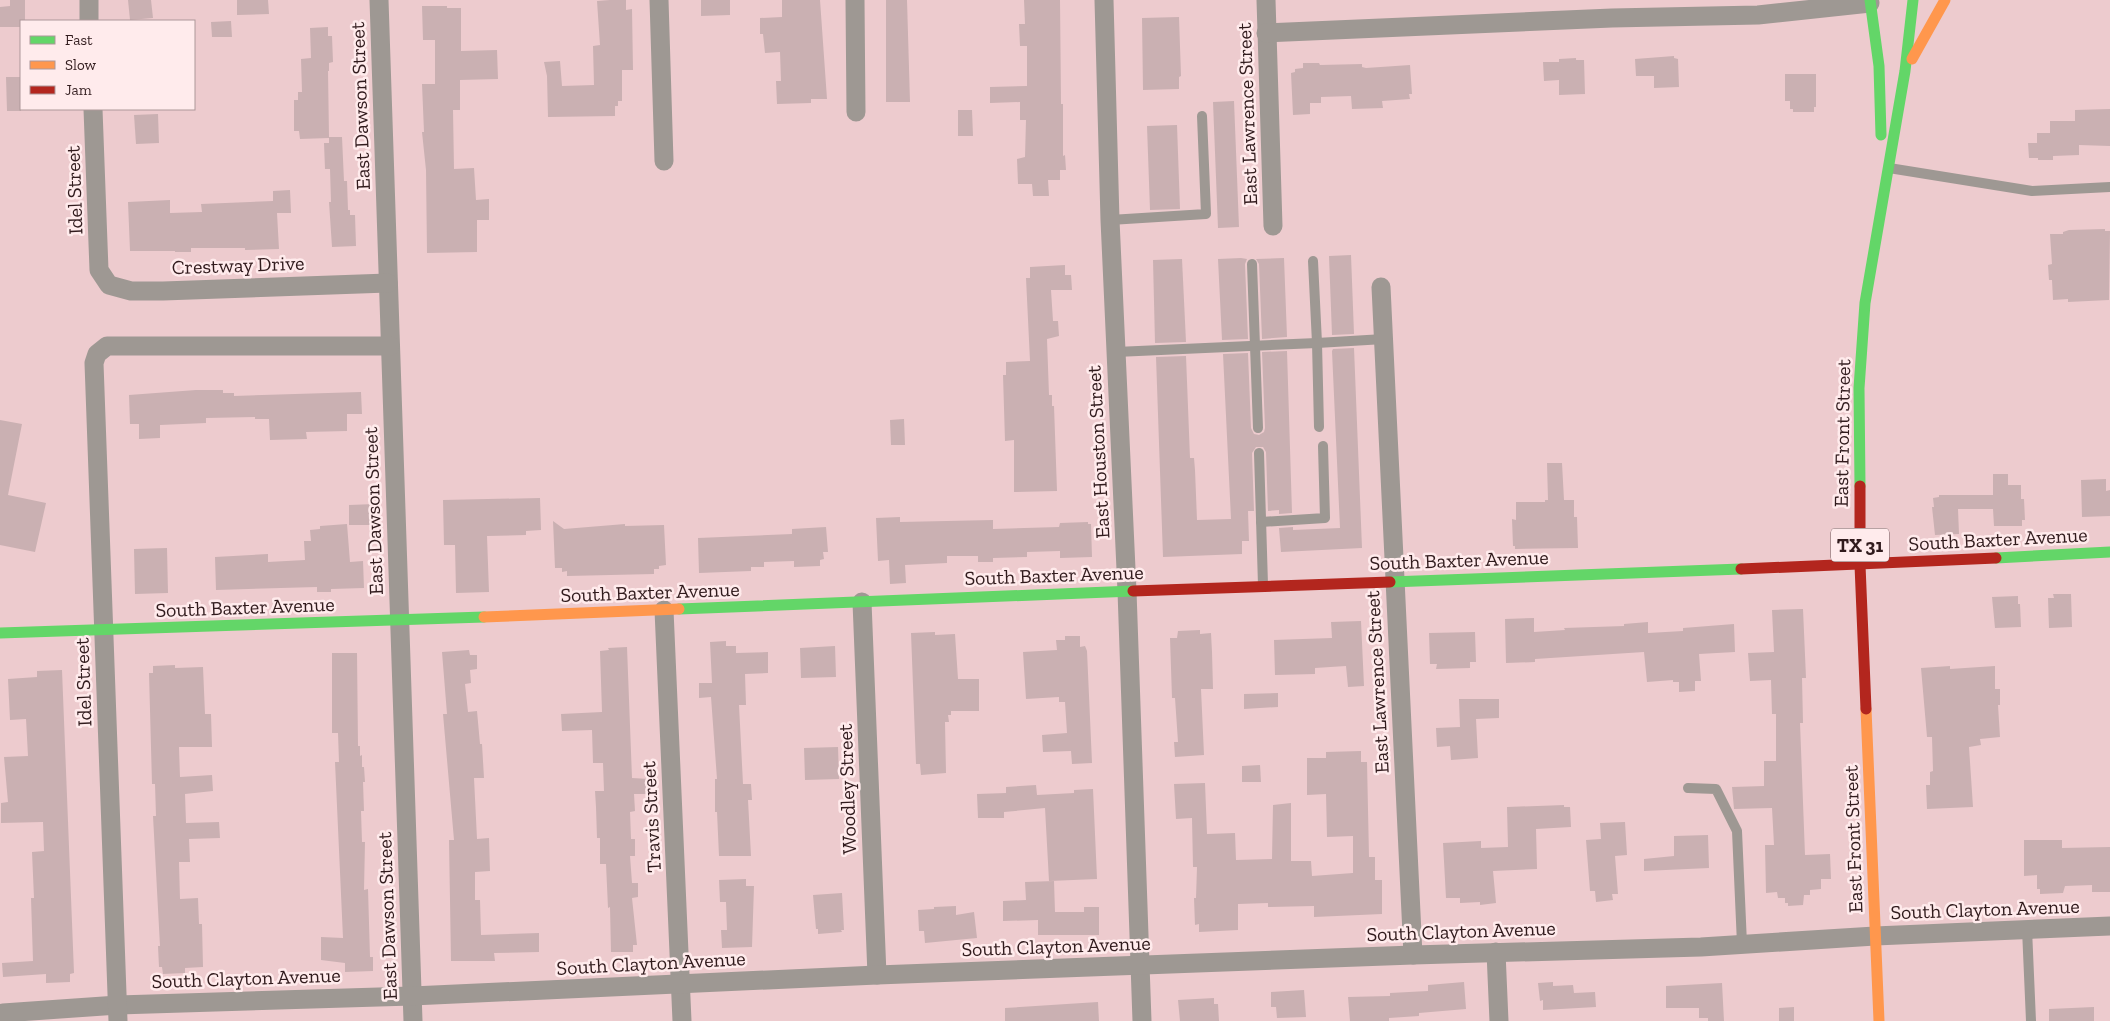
<svg xmlns="http://www.w3.org/2000/svg" width="2110" height="1021" viewBox="0 0 2110 1021" font-family="'Zilla Slab',serif">
	<style>
		.building { fill: #cab0b2 }
		.lines { fill: none; stroke-linecap: round; stroke-linejoin: round }
		.lane { stroke: #9e9893; stroke-width: 10 }
		.street { stroke: #9e9893; stroke-width: 19 }
		.fast { stroke: #63d668; stroke-width: 11 }
		.slow { stroke: #ff974d; stroke-width: 11 }
		.jam { stroke: #b3261e; stroke-width: 11 }
		.labels { text-anchor: middle; dominant-baseline: central; stroke-width: 5; stroke-linejoin: round; paint-order: stroke }
		.shield { fill: #ffebec; stroke: #6f595b; stroke-width: 1 }
		.shield-label { font-size: 19px; font-weight: bold; fill: #311b1d }
		.street-label { font-size: 20px; fill: #311b1d; stroke: #ffebec }
	</style>
	<rect width="100%" height="100%" fill="#edcbce"/>
	<g class="building">
		<polygon points="10,0 25,0 25,21 21,21 21,27 0,27 0,7 10,6"/>
		<polygon points="128,0 151,0 153,18 130,20"/>
		<polygon points="237,0 268,0 269,14 237,15"/>
		<polygon points="610,0 626,0 626,10 632,9 633,70 622,70 622,101 618,101 618,106 615,106 615,116 548,117 547,76 544,62 560,61 562,86 594,85 593,46 600,45 597,1"/>
		<polygon points="701,0 730,0 730,15 701,16"/>
		<polygon points="782,0 820,0 827,99 811,99 811,103 777,104 776,81 781,81 780,52 765,53 763,34 760,34 760,18 782,17"/>
		<polygon points="886,0 907,0 910,102 886,102"/>
		<polygon points="1024,0 1060,0 1061,104 1063,104 1063,156 1065,155 1066,170 1060,170 1060,180 1048,180 1049,196 1033,196 1032,184 1018,184 1017,159 1025,157 1026,120 1020,120 1020,102 990,103 990,87 1027,86 1027,46 1020,46 1019,24 1025,24"/>
		<polygon points="422,6 447,6 447,8 461,8 461,51 497,50 498,79 460,80 460,110 453,110 454,169 474,168 476,200 489,199 489,220 477,220 477,252 427,253 426,170 422,132 424,132 422,84 435,84 435,40 423,40"/>
		<polygon points="1179,17 1181,76 1179,77 1179,89 1143,90 1142,18"/>
		<polygon points="231,21 232,37 212,37 211,22"/>
		<polygon points="328,27 328,36 332,36 333,62 329,63 329,71 328,71 329,137 342,137 344,181 347,181 348,210 350,210 350,215 355,215 356,246 332,247 329,202 331,202 330,169 325,169 324,143 329,143 329,138 300,139 299,131 294,131 294,100 298,100 298,92 302,92 301,59 311,58 310,28"/>
		<polygon points="1674,56 1674,58 1678,59 1679,87 1654,88 1654,76 1636,76 1635,59"/>
		<polygon points="1576,58 1576,60 1584,60 1585,94 1559,95 1559,80 1544,81 1543,62 1559,62 1559,59"/>
		<polygon points="1303,63 1319,63 1320,65 1362,64 1362,67 1366,68 1410,65 1412,94 1409,94 1410,99 1382,101 1383,108 1352,109 1351,96 1321,97 1321,103 1310,103 1310,114 1293,115 1291,73 1295,72 1295,69 1303,68"/>
		<polygon points="1785,74 1816,74 1816,107 1814,107 1814,112 1793,112 1793,109 1790,109 1790,101 1785,101"/>
		<polygon points="6,77 21,77 21,111 7,111"/>
		<polygon points="1234,101 1239,227 1218,228 1213,102"/>
		<polygon points="2110,109 2110,146 2079,145 2079,155 2053,156 2053,160 2038,160 2038,158 2029,158 2028,143 2037,143 2037,133 2050,133 2050,121 2075,121 2075,110"/>
		<polygon points="958,110 972,110 973,136 958,136"/>
		<polygon points="158,114 159,143 136,144 134,115"/>
		<polygon points="1177,125 1180,209 1150,210 1147,126"/>
		<polygon points="290,190 291,213 277,213 279,249 245,250 245,248 191,248 191,252 175,252 175,251 130,251 128,202 170,200 170,213 202,212 201,204 273,201 273,191"/>
		<polygon points="2105,229 2105,231 2110,231 2109,300 2068,302 2068,299 2053,300 2052,280 2049,280 2048,265 2052,264 2050,234 2063,234 2063,232 2069,230"/>
		<polygon points="1351,255 1354,334 1332,335 1329,256"/>
		<polygon points="1241,258 1247,259 1245,264 1248,339 1222,340 1218,259"/>
		<polygon points="1284,258 1287,337 1262,339 1259,264 1256,259"/>
		<polygon points="1182,259 1186,342 1155,343 1153,260"/>
		<polygon points="1065,265 1065,275 1071,275 1072,290 1051,290 1053,321 1058,321 1059,336 1047,339 1049,395 1052,395 1052,406 1054,406 1057,491 1014,492 1014,440 1005,441 1003,375 1006,375 1006,362 1030,361 1026,278 1030,278 1030,267"/>
		<polygon points="1354,348 1362,548 1281,552 1279,528 1293,527 1293,530 1340,528 1332,351 1333,349"/>
		<polygon points="1287,351 1292,513 1279,514 1279,510 1268,511 1266,452 1263,447 1256,447 1252,453 1254,511 1248,511 1249,541 1242,541 1242,554 1163,557 1156,357 1186,356 1190,458 1194,458 1195,470 1197,520 1231,519 1223,354 1248,353 1251,428 1254,434 1259,435 1264,432 1265,428 1262,352"/>
		<polygon points="196,390 223,390 223,393 234,393 234,396 361,392 362,414 347,414 347,431 306,432 307,439 270,440 269,419 255,419 255,417 206,418 206,423 160,425 160,438 139,439 139,424 130,424 129,395"/>
		<polygon points="904,419 905,445 891,445 890,420"/>
		<polygon points="0,420 22,424 8,495 46,503 35,552 0,545"/>
		<polygon points="1547,463 1562,463 1564,500 1574,500 1574,517 1577,517 1578,548 1515,549 1515,546 1513,546 1512,519 1516,520 1516,502 1545,502 1545,500 1548,500"/>
		<polygon points="1993,474 2008,474 2008,485 2021,485 2021,499 2024,499 2025,520 2022,520 2022,526 1994,526 1993,509 1958,509 1959,534 1935,535 1932,507 1934,507 1933,498 1939,497 1939,495 1993,495"/>
		<polygon points="2106,479 2106,491 2110,490 2110,516 2082,517 2081,480"/>
		<polygon points="540,498 541,530 526,531 526,535 487,536 489,592 456,593 455,545 444,545 443,500"/>
		<polygon points="375,504 375,525 349,525 349,505"/>
		<polygon points="900,517 900,522 993,520 993,529 1059,527 1060,523 1088,522 1088,524 1091,524 1092,557 1060,558 1060,551 1027,552 1027,557 993,558 993,562 978,562 978,556 947,556 947,563 905,565 906,583 890,584 889,560 878,561 876,518"/>
		<polygon points="553,521 564,529 625,524 625,526 664,525 666,565 659,566 659,569 654,569 654,574 567,576 567,571 562,572 562,568 555,568"/>
		<polygon points="347,524 350,562 363,561 364,588 331,589 331,592 317,592 317,587 216,590 215,557 268,554 268,562 305,560 304,541 311,541 310,530 320,529 320,526"/>
		<polygon points="826,527 828,552 823,552 824,559 820,560 820,566 794,567 794,561 764,562 764,567 751,567 751,571 699,573 698,538 792,534 792,529"/>
		<polygon points="167,548 168,593 135,594 134,549"/>
		<polygon points="2053,594 2071,594 2072,627 2049,628 2048,598 2054,598"/>
		<polygon points="2018,596 2018,604 2020,604 2021,627 1995,628 1992,597"/>
		<polygon points="1803,609 1806,678 1802,678 1803,723 1800,723 1805,855 1830,854 1831,879 1821,879 1821,889 1810,890 1810,895 1804,895 1803,905 1788,906 1788,903 1785,903 1785,898 1778,898 1777,892 1766,893 1765,845 1774,845 1772,808 1734,809 1732,787 1764,786 1764,761 1776,761 1776,714 1772,714 1771,680 1750,681 1748,653 1774,652 1772,610"/>
		<polygon points="1534,618 1534,632 1565,630 1564,628 1624,626 1624,624 1648,622 1648,633 1683,631 1683,628 1734,624 1735,652 1699,654 1701,681 1695,681 1695,691 1679,692 1679,682 1673,682 1673,680 1647,682 1644,652 1535,659 1535,662 1506,663 1505,619"/>
		<polygon points="1361,621 1364,686 1348,687 1346,666 1315,668 1315,674 1275,675 1274,640 1332,638 1331,622"/>
		<polygon points="1200,630 1200,634 1211,633 1212,652 1213,689 1201,689 1204,755 1175,757 1174,742 1178,742 1175,698 1172,698 1170,638 1177,638 1178,631"/>
		<polygon points="935,632 935,635 955,634 958,679 979,679 979,711 951,711 951,715 948,715 949,722 945,722 946,773 921,775 920,764 916,764 911,633"/>
		<polygon points="1475,632 1476,662 1470,662 1470,668 1436,669 1437,664 1430,664 1429,633"/>
		<polygon points="1065,636 1080,636 1080,647 1085,646 1087,651 1092,763 1072,764 1071,751 1043,752 1042,735 1067,733 1065,702 1059,702 1059,697 1026,699 1023,652 1057,650 1056,640 1065,640"/>
		<polygon points="726,641 726,646 736,646 736,653 768,652 768,673 745,674 746,705 739,705 743,784 751,784 752,800 748,800 751,856 719,856 717,812 715,812 715,779 717,779 711,697 699,698 699,683 712,683 710,642"/>
		<polygon points="835,646 836,677 801,678 800,648"/>
		<polygon points="627,647 632,778 649,779 650,794 634,794 635,811 630,812 631,839 635,839 635,856 630,856 632,883 638,883 638,897 632,898 637,945 633,945 633,952 611,952 610,907 608,908 606,864 600,864 600,838 597,838 596,807 595,791 604,791 603,763 593,763 592,730 562,731 561,714 602,712 600,651 609,650 608,648"/>
		<polygon points="469,650 470,655 477,655 477,669 470,670 471,683 465,684 468,712 477,711 480,744 482,744 484,778 474,778 477,839 489,838 490,871 475,872 475,900 480,900 481,935 539,933 539,952 494,953 495,961 451,961 449,840 454,840 443,714 447,714 442,652"/>
		<polygon points="332,653 357,653 358,746 360,746 360,756 362,755 362,767 364,767 365,782 363,782 364,811 361,811 362,842 365,842 364,890 368,889 370,957 373,957 373,971 345,972 345,963 321,960 321,937 343,938 335,762 339,762 338,733 332,733"/>
		<polygon points="175,665 175,668 203,667 205,714 211,714 212,747 179,747 180,777 212,775 213,791 185,794 186,823 219,822 220,838 189,839 190,862 179,862 180,899 198,898 199,924 202,924 203,967 185,968 185,973 163,974 162,967 159,967 158,946 160,946 153,816 156,816 155,784 152,784 149,673 153,673 153,666"/>
		<polygon points="1950,666 1950,669 1995,666 1995,689 2000,689 2000,705 1998,705 2000,737 1980,739 1981,745 1969,747 1973,807 1927,809 1926,785 1930,785 1930,772 1933,771 1932,737 1927,737 1921,668"/>
		<polygon points="62,670 74,973 70,974 70,982 46,983 46,974 3,977 2,963 33,961 31,898 34,898 32,852 44,851 43,822 1,823 1,803 8,802 4,757 28,756 26,719 10,720 8,679 37,677 37,671"/>
		<polygon points="1278,693 1278,707 1244,709 1244,694"/>
		<polygon points="1459,699 1499,699 1499,718 1476,719 1478,758 1451,760 1450,746 1437,747 1436,728 1460,727"/>
		<polygon points="838,747 839,779 805,780 804,748"/>
		<polygon points="1361,751 1361,762 1367,762 1369,857 1375,857 1375,880 1382,880 1382,914 1314,917 1314,906 1268,907 1268,903 1238,904 1238,930 1199,932 1199,924 1195,925 1194,898 1196,898 1197,867 1193,867 1192,818 1176,819 1174,784 1205,783 1207,834 1235,833 1236,860 1272,859 1273,805 1291,803 1291,861 1311,861 1312,876 1353,873 1353,836 1327,837 1326,794 1307,795 1307,758 1326,758 1326,752"/>
		<polygon points="1260,765 1261,782 1242,782 1242,766"/>
		<polygon points="1036,785 1037,795 1074,793 1074,790 1093,789 1097,879 1049,881 1045,808 1004,812 1004,818 978,818 977,794 1006,793 1006,787"/>
		<polygon points="1564,805 1564,807 1570,807 1571,827 1536,829 1537,869 1493,871 1496,903 1480,905 1480,902 1460,903 1460,898 1446,898 1443,843 1481,841 1481,848 1508,847 1507,807"/>
		<polygon points="1625,822 1627,855 1615,856 1618,894 1612,894 1613,900 1596,902 1595,891 1590,891 1586,840 1601,839 1600,823"/>
		<polygon points="1708,835 1709,868 1644,871 1644,859 1674,856 1674,836"/>
		<polygon points="2024,840 2062,840 2062,848 2110,847 2110,892 2092,892 2092,885 2065,886 2063,893 2040,894 2040,889 2037,889 2037,875 2024,876"/>
		<polygon points="746,879 746,886 754,886 752,947 722,948 721,930 727,930 726,902 720,902 719,880"/>
		<polygon points="1054,881 1055,912 1084,912 1084,907 1099,907 1099,935 1038,935 1038,920 1003,921 1003,901 1026,900 1025,882"/>
		<polygon points="842,893 844,930 841,930 842,932 818,934 818,929 816,929 813,895"/>
		<polygon points="956,906 956,915 974,912 977,938 925,943 924,931 919,931 918,910 934,909 934,907"/>
		<polygon points="1464,982 1466,1009 1419,1013 1419,1016 1389,1018 1389,1021 1350,1021 1348,997 1390,996 1390,993 1428,991 1428,985"/>
		<polygon points="1553,982 1553,986 1573,985 1574,993 1595,992 1596,1007 1543,1010 1543,1000 1540,1001 1538,983"/>
		<polygon points="1722,983 1724,1021 1708,1021 1708,1018 1699,1018 1699,1008 1666,1008 1666,986"/>
		<polygon points="1304,990 1306,1017 1277,1018 1276,1007 1271,1007 1271,992"/>
		<polygon points="1214,998 1214,1004 1218,1004 1219,1021 1180,1021 1178,1000"/>
		<polygon points="1098,1002 1099,1021 1005,1021 1005,1008"/>
		<polygon points="1794,1007 1794,1021 1779,1021 1779,1008"/>
		<polygon points="2094,1007 2094,1021 2049,1021 2049,1009"/>
	</g>
	<g class="lines">
		<g class="lane">
			<polyline points="1889,168 2032,191 2110,187"/>
			<polyline points="1110,220 1206,214 1202,116"/>
			<polyline points="1313,261 1317,343 1384,339"/>
			<polyline points="1252,264 1258,428"/>
			<polyline points="1116,352 1317,343 1319,427"/>
			<polyline points="1259,453 1263,585"/>
			<polyline points="1261,522 1325,518 1323,446"/>
			<polyline points="1688,788 1716,789 1737,831 1742,944"/>
			<polyline points="2027,929 2031,1021"/>
		</g>
		<g class="street">
			<polyline points="89,0 89,21"/>
			<polyline points="379,0 413,1021"/>
			<polyline points="659,0 664,161"/>
			<polyline points="855,0 856,112"/>
			<polyline points="1104,0 1110,220 1127,591 1142,1021"/>
			<polyline points="1266,0 1273,226"/>
			<polyline points="1266,33 1612,18 1758,15 1870,3"/>
			<polyline points="93,109 99,270 109,285 131,291 163,291 388,283"/>
			<polyline points="1381,287 1413,955"/>
			<polyline points="862,602 877,975"/>
			<polyline points="664,610 682,1021"/>
			<polyline points="1496,952 1499,1021"/>
			<polyline points="3,1013 118,1005 412,996 877,975 1413,955 1701,947 1875,936 2110,926"/>
			<polyline points="118,1021 94,363 97,354 107,346 390,346"/>
		</g>
		<g class="fast">
			<polyline points="1870,0 1879,66 1881,135"/>
			<polyline points="1860,486 1859,388 1865,303 1905,71 1913,0"/>
			<polyline points="1996,558 2110,552"/>
			<polyline points="1390,582 1741,569"/>
			<polyline points="679,609 1133,591"/>
			<polyline points="0,633 484,617"/>
		</g>
		<g class="slow">
			<polyline points="1912,59 1945,0"/>
			<polyline points="484,617 679,609"/>
			<polyline points="1866,709 1879,1021"/>
		</g>
		<g class="jam">
			<polyline points="1860,486 1860,565 1866,709"/>
			<polyline points="1741,569 1996,558"/>
			<polyline points="1133,591 1390,582"/>
		</g>
	</g>
	<g class="labels">
		<rect class="shield" x="1831" y="528.5" width="58" height="33" rx="4"/>
		<g class="shield-label">
			<text x="1860" y="545">TX 31</text>
		</g>
		<g class="street-label">
			<text transform="translate(360 106) rotate(-92)">East Dawson Street</text>
			<text transform="translate(1247 114) rotate(-92)">East Lawrence Street</text>
			<text transform="translate(74 190) rotate(-92)">Idel Street</text>
			<text transform="translate(238 265) rotate(-2)">Crestway Drive</text>
			<text transform="translate(1842 433) rotate(-89)">East Front Street</text>
			<text transform="translate(1098 452) rotate(-93)">East Houston Street</text>
			<text transform="translate(373 511) rotate(-92)">East Dawson Street</text>
			<text transform="translate(1998 539) rotate(-3)">South Baxter Avenue</text>
			<text transform="translate(1459 560) rotate(-2)">South Baxter Avenue</text>
			<text transform="translate(1054 575) rotate(-2)">South Baxter Avenue</text>
			<text transform="translate(650 592) rotate(-2)">South Baxter Avenue</text>
			<text transform="translate(245 607) rotate(-2)">South Baxter Avenue</text>
			<text transform="translate(83 682) rotate(-92)">Idel Street</text>
			<text transform="translate(1377 682) rotate(-93)">East Lawrence Street</text>
			<text transform="translate(847 789) rotate(-92)">Woodley Street</text>
			<text transform="translate(651 817) rotate(-93)">Travis Street</text>
			<text transform="translate(1853 839) rotate(-92)">East Front Street</text>
			<text transform="translate(1985 909) rotate(-2)">South Clayton Avenue</text>
			<text transform="translate(387 916) rotate(-92)">East Dawson Street</text>
			<text transform="translate(1461 931) rotate(-2)">South Clayton Avenue</text>
			<text transform="translate(1056 946) rotate(-2)">South Clayton Avenue</text>
			<text transform="translate(651 963) rotate(-3)">South Clayton Avenue</text>
			<text transform="translate(246 978) rotate(-2)">South Clayton Avenue</text>
		</g>
	</g>
	<rect x="20" y="20" width="175" height="90" fill="#ffebec" stroke="#ad9899"/>
	<rect x="30" y="36" width="25" height="8" fill="#63d668" stroke="#ad9899"/>
	<text x="65" y="45" font-size="15" fill="#311b1d">Fast</text>
	<rect x="30" y="61" width="25" height="8" fill="#ff974d" stroke="#ad9899"/>
	<text x="65" y="70" font-size="15" fill="#311b1d">Slow</text>
	<rect x="30" y="86" width="25" height="8" fill="#b3261e" stroke="#ad9899"/>
	<text x="65" y="95" font-size="15" fill="#311b1d">Jam</text>
</svg>
